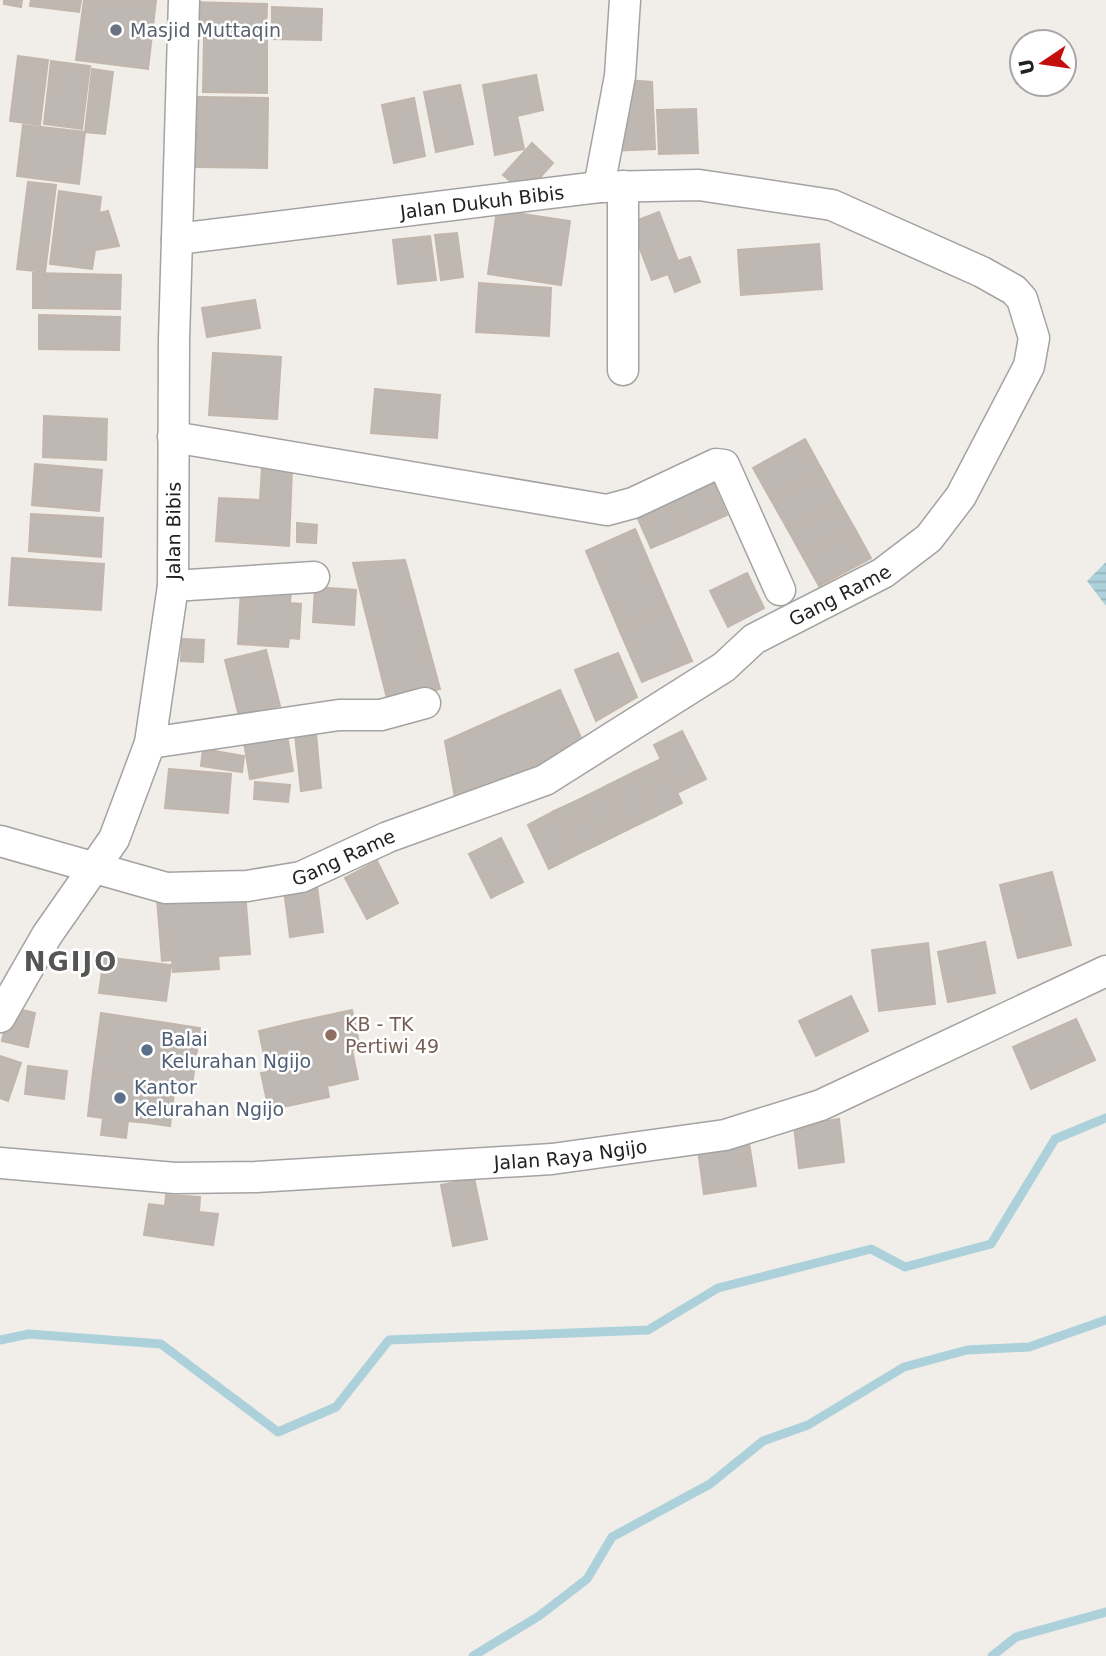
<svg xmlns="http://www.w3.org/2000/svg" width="1106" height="1656" viewBox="0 0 1106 1656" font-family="'DejaVu Sans',sans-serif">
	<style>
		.water { fill: url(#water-rules) }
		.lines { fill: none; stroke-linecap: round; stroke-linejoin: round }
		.stream { stroke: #add1db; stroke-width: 9 }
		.building { fill: #bfb8b2; stroke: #c2b6ac; stroke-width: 2 }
		.minor-casing { stroke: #a3a3a3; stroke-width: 33 }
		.minor { stroke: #fff; stroke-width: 30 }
		.worship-dot { fill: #6b7280; stroke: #fff; stroke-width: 2.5 }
		.education-dot { fill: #8d6e63; stroke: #fff; stroke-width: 2.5 }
		.service-dot { fill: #5c6f8a; stroke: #fff; stroke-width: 2.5 }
		.labels { text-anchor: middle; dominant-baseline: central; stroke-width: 5; stroke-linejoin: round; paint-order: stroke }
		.worship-label { font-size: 19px; fill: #5b616d; stroke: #fff; text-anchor: start }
		.street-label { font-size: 19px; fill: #222; stroke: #fff }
		.education-label { font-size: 19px; fill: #785e54; stroke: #fff; text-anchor: start }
		.service-label { font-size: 19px; fill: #4e5e75; stroke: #fff; text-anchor: start }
		.district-label { font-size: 26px; font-weight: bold; letter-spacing: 2px; fill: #555; stroke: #fff }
	</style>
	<defs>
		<pattern id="water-rules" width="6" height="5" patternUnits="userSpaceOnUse" patternTransform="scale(1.75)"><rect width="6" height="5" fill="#add1db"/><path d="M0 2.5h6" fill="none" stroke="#95b3bc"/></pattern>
	</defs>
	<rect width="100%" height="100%" fill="#f1eee9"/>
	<polygon class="water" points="1106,562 1106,606 1087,581"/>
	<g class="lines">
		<g class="stream">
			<polyline points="0,1340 29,1334 161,1344 278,1432 336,1407 389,1340 648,1330 718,1288 871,1249 905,1267 991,1244 1055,1139 1106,1118"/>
			<polyline points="473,1656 539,1616 587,1579 612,1537 710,1484 763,1441 808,1425 904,1367 967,1350 1029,1347 1106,1320"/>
			<polyline points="992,1656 1016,1637 1106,1612"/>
		</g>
	</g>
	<g class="building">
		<polygon points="4,0 22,0 21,7 4,4"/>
		<polygon points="31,0 81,0 79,12 30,6"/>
		<polygon points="84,0 156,0 148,69 76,60"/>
		<polygon points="188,2 267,4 266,33 187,32"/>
		<polygon points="272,7 322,9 321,40 272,39"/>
		<polygon points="204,37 267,38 267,93 203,92"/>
		<polygon points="18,56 48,60 40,125 10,121"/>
		<polygon points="51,61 90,66 82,129 44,124"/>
		<polygon points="92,69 113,72 105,134 85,132"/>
		<polygon points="536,75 543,110 517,116 524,149 495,155 483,85"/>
		<polygon points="625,80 652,82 655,149 609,151"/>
		<polygon points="460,85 473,144 436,152 424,92"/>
		<polygon points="197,97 268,98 267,168 196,167"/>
		<polygon points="414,98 425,156 394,163 382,105"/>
		<polygon points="696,109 698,153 659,154 657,110"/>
		<polygon points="23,125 85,132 79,184 17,176"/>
		<polygon points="532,143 553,163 525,194 503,175"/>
		<polygon points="28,182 56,185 45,272 17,269"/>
		<polygon points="59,191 101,197 99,213 108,211 119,246 95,250 92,269 50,264"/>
		<polygon points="497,210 570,221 561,285 488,274"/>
		<polygon points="659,212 678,261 690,257 700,282 675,292 668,274 652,280 630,223"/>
		<polygon points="457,233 463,277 441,280 435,235"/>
		<polygon points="430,236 436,280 398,284 393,240"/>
		<polygon points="819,244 822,289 741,295 738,250"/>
		<polygon points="33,273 121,275 120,309 33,308"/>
		<polygon points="479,283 551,288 549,336 476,332"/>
		<polygon points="255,300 260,328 207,337 202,308"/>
		<polygon points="39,315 120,317 119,350 39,349"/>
		<polygon points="213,353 281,357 277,419 209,415"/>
		<polygon points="375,389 440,395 437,438 371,433"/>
		<polygon points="44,416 107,419 106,460 43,457"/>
		<polygon points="805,439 822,470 770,498 753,468"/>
		<polygon points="35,464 102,470 99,511 32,505"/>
		<polygon points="262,467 292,469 289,546 216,541 219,498 260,500"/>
		<polygon points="822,470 839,501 788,530 770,498"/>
		<polygon points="711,478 727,515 682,535 666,498"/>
		<polygon points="666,498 682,535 651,548 635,512"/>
		<polygon points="839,501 855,529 803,557 788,530"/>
		<polygon points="31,514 103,518 101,557 29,551"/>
		<polygon points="297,523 317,525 316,543 297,542"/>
		<polygon points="635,529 668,606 618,627 586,551"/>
		<polygon points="855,529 871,558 819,586 803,557"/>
		<polygon points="12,558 104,564 101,610 9,605"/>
		<polygon points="405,560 440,689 388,702 353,563"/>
		<polygon points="747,573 764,608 728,627 710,591"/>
		<polygon points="315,587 356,590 354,625 313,622"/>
		<polygon points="241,588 291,591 290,603 301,604 299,639 289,638 288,647 238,644"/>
		<polygon points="668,606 692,661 642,682 618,627"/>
		<polygon points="182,639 204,640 203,662 181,661"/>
		<polygon points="266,650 280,706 239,716 225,660"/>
		<polygon points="618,653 637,697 596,721 575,670"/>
		<polygon points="560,690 582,740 515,782 456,804 445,741"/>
		<polygon points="682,731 706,779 677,793 654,745"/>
		<polygon points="316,733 321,788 301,791 295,735"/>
		<polygon points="287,735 293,771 250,779 244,742"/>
		<polygon points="203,749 244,756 242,772 201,766"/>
		<polygon points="661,759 682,803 656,816 634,772"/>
		<polygon points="169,769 231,774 228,813 165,808"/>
		<polygon points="634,772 656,816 629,829 608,785"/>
		<polygon points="255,782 290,785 288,802 254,799"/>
		<polygon points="608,785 629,829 601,843 580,799"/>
		<polygon points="580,799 601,843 576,855 554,811"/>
		<polygon points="554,811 576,855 549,869 528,825"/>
		<polygon points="501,838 523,882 491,898 469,854"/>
		<polygon points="377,861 398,903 367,919 345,878"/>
		<polygon points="1052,872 1071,945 1018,958 1000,885"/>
		<polygon points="317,886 323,932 290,937 284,890"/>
		<polygon points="245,891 250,954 218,956 219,969 173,972 172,960 162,961 157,899"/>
		<polygon points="985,942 995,993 948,1002 938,952"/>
		<polygon points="928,943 935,1004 879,1011 872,950"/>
		<polygon points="104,957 171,965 166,1001 99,993"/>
		<polygon points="851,996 868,1031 816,1056 799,1021"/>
		<polygon points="9,1007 35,1013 28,1047 2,1041"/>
		<polygon points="352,1010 360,1048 352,1050 358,1079 332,1085 325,1052 309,1056 301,1021"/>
		<polygon points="101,1013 200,1028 192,1086 93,1072"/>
		<polygon points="1076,1019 1095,1060 1031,1089 1013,1047"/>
		<polygon points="301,1021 309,1056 266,1065 259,1031"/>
		<polygon points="325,1052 332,1085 327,1086 329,1097 269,1110 261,1073 268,1072 266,1065"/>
		<polygon points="0,1056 21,1063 8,1101 0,1098"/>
		<polygon points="28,1066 67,1071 64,1099 25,1094"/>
		<polygon points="93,1072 153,1080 148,1123 128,1121 126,1138 101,1135 103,1118 88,1116"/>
		<polygon points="153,1080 175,1084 170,1126 148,1123"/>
		<polygon points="839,1119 844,1162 799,1168 794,1126"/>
		<polygon points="749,1143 756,1186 704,1194 698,1150"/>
		<polygon points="474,1178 487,1239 453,1246 441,1185"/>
		<polygon points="166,1195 200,1197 199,1212 218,1214 213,1245 144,1235 149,1204 165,1206"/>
	</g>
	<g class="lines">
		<defs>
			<g id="minor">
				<polyline points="623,186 623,370"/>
				<polyline points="599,187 620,76 625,0"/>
				<polyline points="173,437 607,510 633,503 716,464 724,465 780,590"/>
				<polyline points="173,586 314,577"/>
				<polyline points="150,743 339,715 381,715 425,703"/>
				<path id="s1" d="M0,841L166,888L247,886L301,877L388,837L545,780L724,667L754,639L883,573L929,538L961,496L1029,366L1034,338L1022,299L1014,290L982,272L832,205L699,185L599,187L177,239"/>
				<path id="s2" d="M0,1017L47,935L114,839L150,743L173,586L174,340L184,0"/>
				<path id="s3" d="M0,1163L175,1178L256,1177L552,1159L725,1135L821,1105L1106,971"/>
			</g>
		</defs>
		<use href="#minor" class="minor-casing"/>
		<use href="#minor" class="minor"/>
	</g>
	<circle class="worship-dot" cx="116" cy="30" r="7"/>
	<circle class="education-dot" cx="331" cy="1035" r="7"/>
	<g class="service-dot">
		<circle cx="147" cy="1050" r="7"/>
		<circle cx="120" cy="1098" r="7"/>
	</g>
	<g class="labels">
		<g class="worship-label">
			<text x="130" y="30">Masjid Muttaqin</text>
		</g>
		<g class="street-label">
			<text transform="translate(482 202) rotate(-7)">Jalan Dukuh Bibis</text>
			<text stroke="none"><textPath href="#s2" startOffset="528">Jalan Bibis</textPath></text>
			<text stroke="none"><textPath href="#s1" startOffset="920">Gang Rame</textPath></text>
			<text stroke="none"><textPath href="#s1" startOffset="355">Gang Rame</textPath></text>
			<text stroke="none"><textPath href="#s3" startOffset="572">Jalan Raya Ngijo</textPath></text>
		</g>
		<g class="education-label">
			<text x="345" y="1024">KB - TK<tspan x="345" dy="22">Pertiwi 49</tspan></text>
		</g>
		<g class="service-label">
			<text x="161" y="1039">Balai<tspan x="161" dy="22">Kelurahan Ngijo</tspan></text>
			<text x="134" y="1087">Kantor<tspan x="134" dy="22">Kelurahan Ngijo</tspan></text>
		</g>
		<g class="district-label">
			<text x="71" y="962">NGIJO</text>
		</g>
	</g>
	<g transform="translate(1043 63) rotate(257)"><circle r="33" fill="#ffffff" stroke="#a7a7a7" stroke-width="2"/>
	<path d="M0-5L12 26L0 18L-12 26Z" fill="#c40f0f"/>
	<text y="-10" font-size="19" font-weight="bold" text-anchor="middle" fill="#222222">U</text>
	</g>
</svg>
